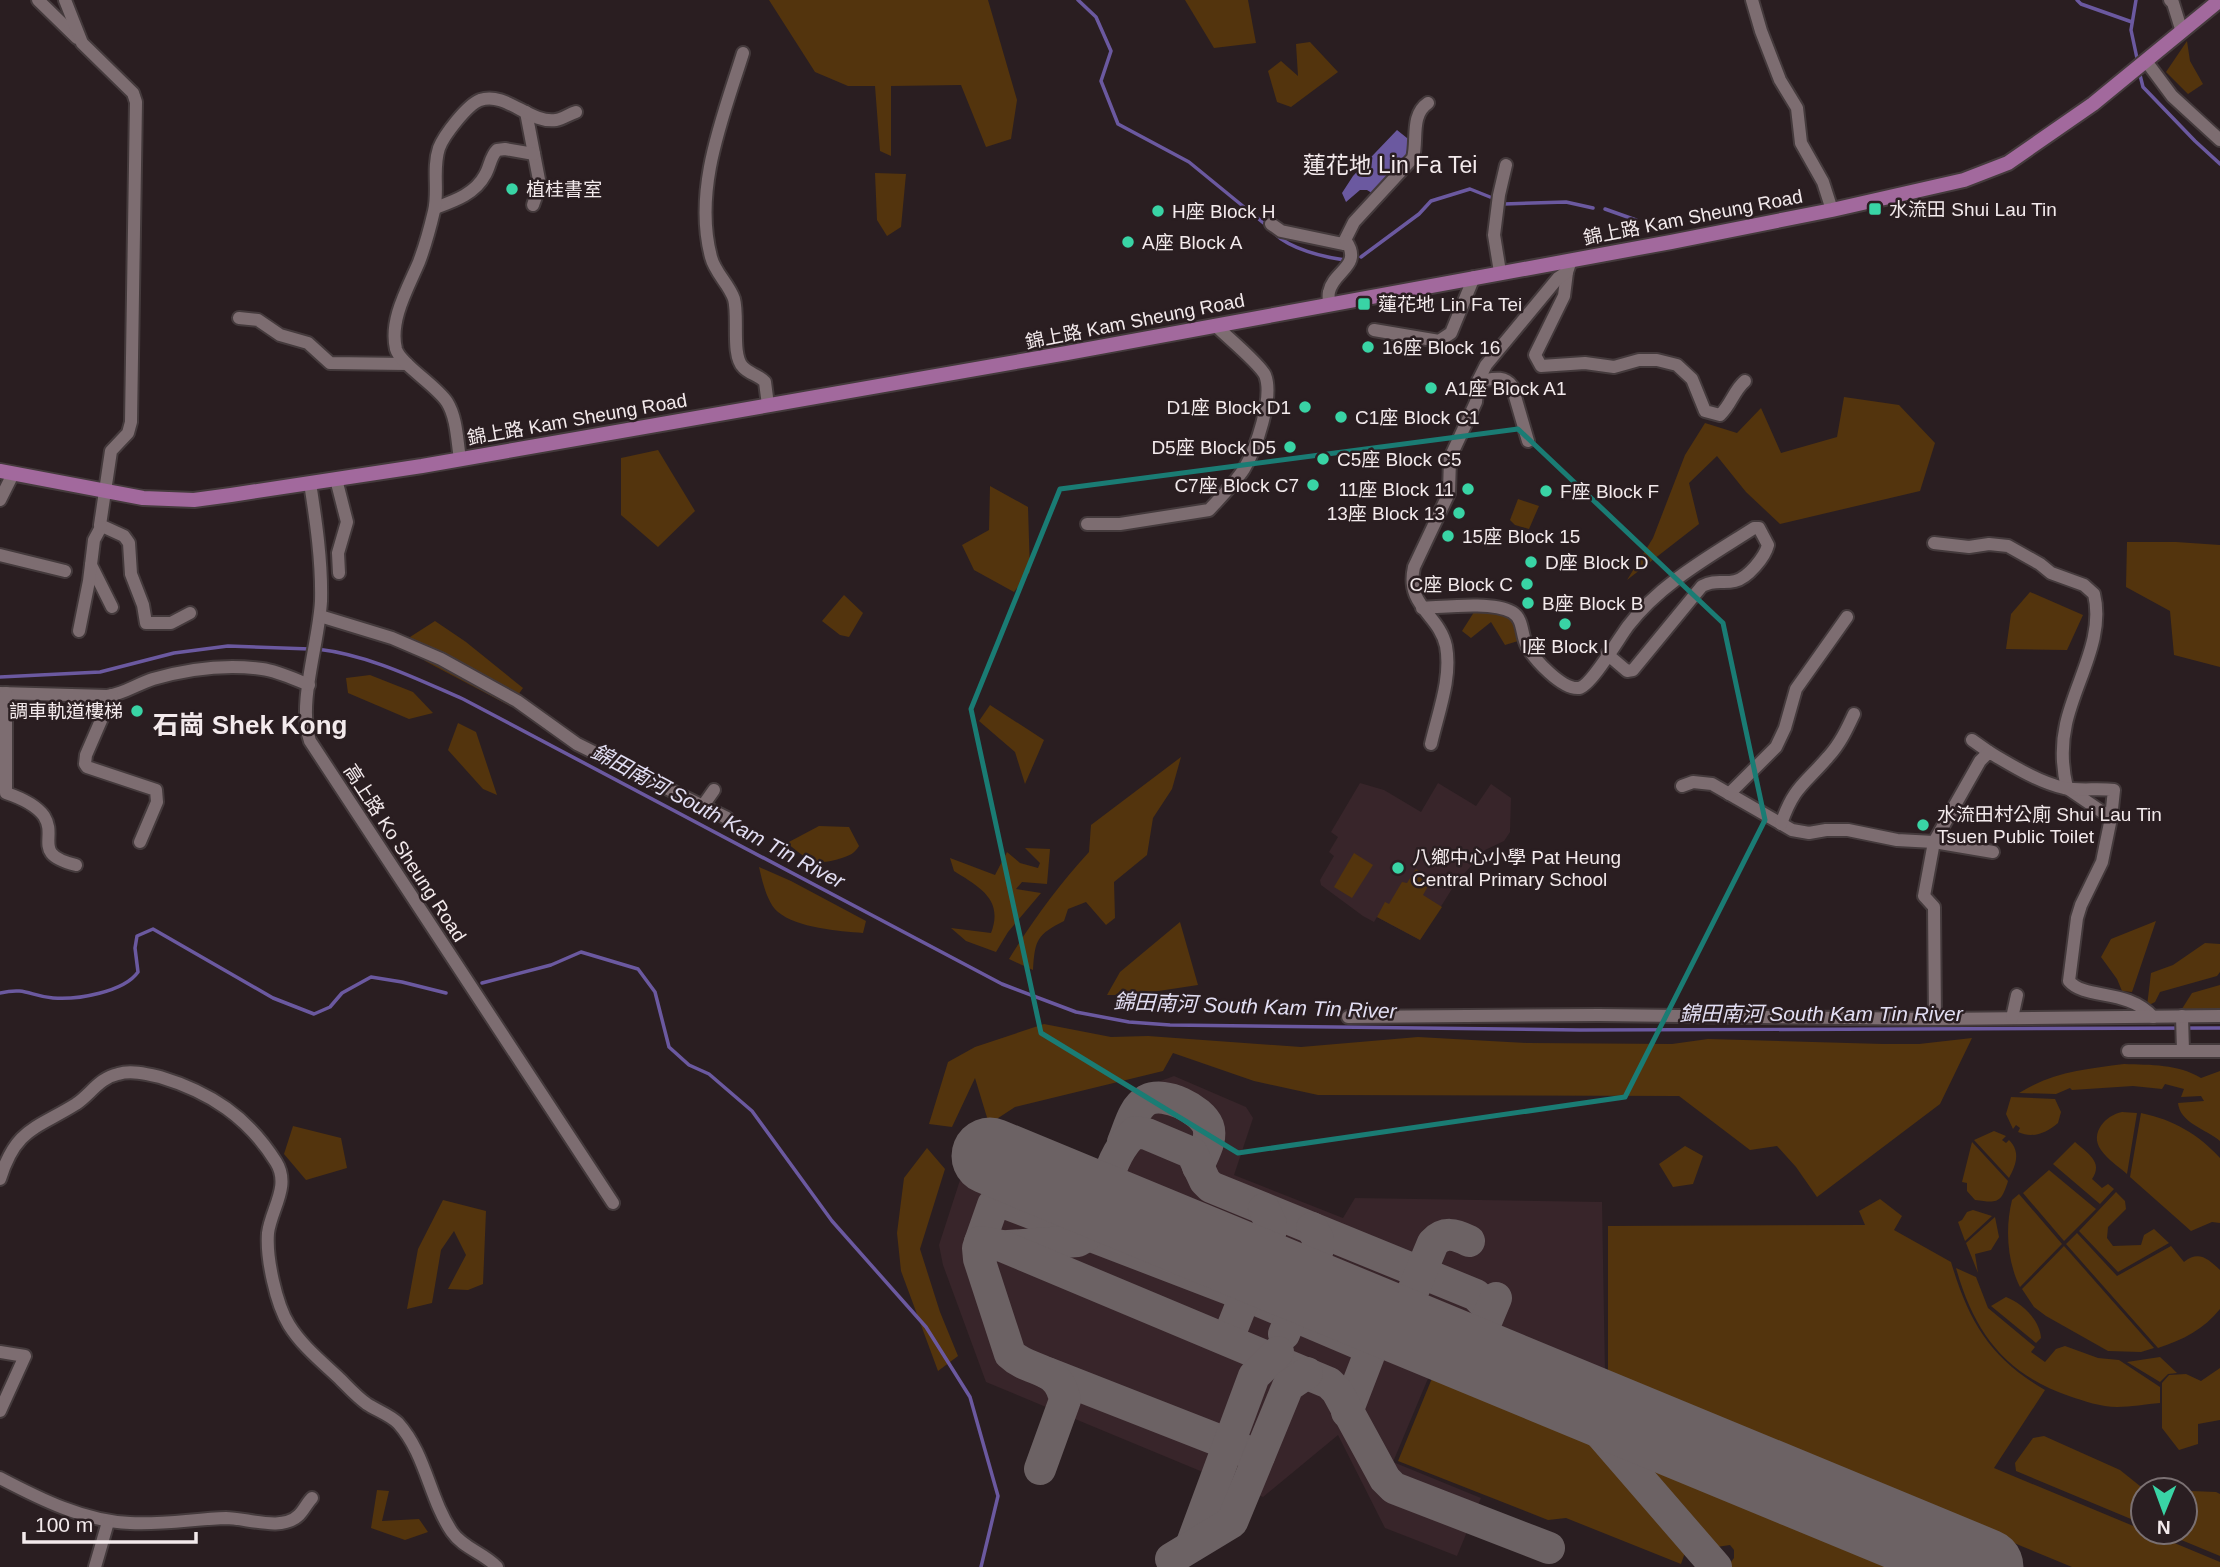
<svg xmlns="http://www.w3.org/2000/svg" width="2220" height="1567" viewBox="0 0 2220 1567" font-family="Arial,'Noto Sans TC',sans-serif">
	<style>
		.built { fill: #38252a }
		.green { fill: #53340d }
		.water { fill: #6b59a0 }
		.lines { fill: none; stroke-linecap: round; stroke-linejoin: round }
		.stream { stroke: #6b59a0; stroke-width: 3.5 }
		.taxiway { stroke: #6c6264; stroke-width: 32 }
		.runway { stroke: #6c6264; stroke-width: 77 }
		.minor-casing { stroke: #443a3c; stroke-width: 16 }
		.major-casing { stroke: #443a3c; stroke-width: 18 }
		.minor { stroke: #7d6d71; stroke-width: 12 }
		.major { stroke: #a2699d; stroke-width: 14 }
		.marked { fill: none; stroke: #1a7c74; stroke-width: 5; stroke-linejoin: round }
		.poi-dot { fill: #39d4a5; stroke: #2a1e21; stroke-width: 2.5 }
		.labels { text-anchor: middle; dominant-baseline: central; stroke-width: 5; stroke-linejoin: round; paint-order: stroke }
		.poi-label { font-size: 19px; fill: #f3eaec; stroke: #2a1e21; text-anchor: start }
		.street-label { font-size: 19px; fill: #f3eaec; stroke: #2a1e21 }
		.water-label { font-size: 21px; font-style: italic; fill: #e2def3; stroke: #2a1e21 }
		.quarter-label { font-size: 23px; fill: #f3eaec; stroke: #2a1e21 }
		.district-label { font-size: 26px; font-weight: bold; fill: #f3eaec; stroke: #2a1e21 }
	</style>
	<rect width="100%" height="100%" fill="#2a1e21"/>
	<g class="built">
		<polygon points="1360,783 1384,790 1421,812 1438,783 1476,806 1491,784 1511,798 1510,832 1504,841 1485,850 1455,884 1420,940 1377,917 1374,922 1363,916 1321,885 1320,880 1334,856 1329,852 1338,837 1331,832"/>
		<polygon points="1174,1076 1246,1107 1253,1118 1234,1175 1343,1218 1355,1198 1602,1202 1605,1374 1507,1330 1100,1163 1136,1090"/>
		<polygon points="961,1177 1432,1369 1393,1462 1481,1498 1457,1556 1385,1528 1338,1435 1263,1497 986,1382 943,1265 939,1245"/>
	</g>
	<g class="green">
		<polygon points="769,0 988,0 1017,100 1011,139 986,147 961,85 891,86 891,156 880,151 875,86 848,86 815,72"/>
		<polygon points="1185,0 1248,0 1256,43 1214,48"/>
		<polygon points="2187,41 2190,61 2203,84 2188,94 2166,72"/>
		<polygon points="1310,42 1338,72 1291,107 1277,102 1268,71 1281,61 1298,76 1296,44"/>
		<polygon points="875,173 906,174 901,227 887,236 877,220"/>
		<polygon points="1844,397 1899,405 1935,443 1920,491 1780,524 1746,492 1717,456 1689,483 1699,524 1627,580 1653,538 1685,455 1705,423 1737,433 1761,408 1781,453 1837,437"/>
		<polygon points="658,450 695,511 658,547 621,515 621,458"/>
		<polygon points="990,486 1028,507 1030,572 1014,592 974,570 962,545 989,530"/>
		<polygon points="1518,499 1539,506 1529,529 1515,525 1510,520"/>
		<polygon points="2127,542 2176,542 2220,545 2220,667 2174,655 2170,611 2126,587"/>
		<polygon points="2030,592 2083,615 2067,650 2006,649 2011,614"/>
		<polygon points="844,595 863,613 849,637 840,635 822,621"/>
		<polygon points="1476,609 1498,611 1516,620 1518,641 1505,645 1491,622 1471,638 1462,631"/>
		<polygon points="435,621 466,642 523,688 510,706 425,661 410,637"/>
		<polygon points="370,675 413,692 433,713 409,719 348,693 346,678"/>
		<polygon points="990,705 1044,740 1025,784 1015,752 979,721"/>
		<polygon points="458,723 476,732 497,795 483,789 448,750"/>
		<path d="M1181,757L1172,789L1153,818L1147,855L1114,882L1115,918L1106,925L1086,902L1068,909L1064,921C1037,935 1035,939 1033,970L1009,959C1033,920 1058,886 1089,852L1091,825Z"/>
		<path d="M819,826L849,827L859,846C854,854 850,855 842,858C814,867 808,860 787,843Z"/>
		<path d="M1025,848L1050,849L1047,884L1022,882L1016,889L1041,893L1008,932L996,952L966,941L951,928L991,933C1004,899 979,887 954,871L950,858L995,875L1007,852L1020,863L1038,868L1040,863Z"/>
		<polygon points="1354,853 1373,865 1352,898 1334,887"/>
		<path d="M759,867L791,881L866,921L863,933C839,931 797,928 778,912C767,903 762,880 759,867Z"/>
		<polygon points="1416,869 1432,879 1423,895 1442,907 1420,940 1377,917 1385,902 1389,904 1402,882 1407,883"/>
		<polygon points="2156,921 2132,992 2122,991 2117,979 2101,957 2111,939"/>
		<polygon points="1180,922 1198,985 1132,995 1107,995 1120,972"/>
		<polygon points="2205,943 2220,944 2220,972 2217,976 2160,992 2155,1002 2147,1006 2151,973 2173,965"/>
		<polygon points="2220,985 2220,1010 2180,1012 2192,993"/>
		<polygon points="1044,1024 1111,1037 1148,1036 1301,1047 1418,1037 1527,1043 1672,1044 1708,1039 1883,1044 1919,1044 1972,1038 1940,1104 1817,1197 1796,1167 1777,1146 1750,1150 1679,1096 1318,1095 1254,1081 1173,1053 1163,1071 1015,1107 989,1124 975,1078 952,1127 929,1124 948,1062 975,1047"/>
		<path d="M2124,1064C2151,1065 2178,1064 2201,1078L2220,1071V1141C2206,1129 2180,1123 2178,1103L2204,1101L2201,1096L2181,1097L2184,1089L2165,1084L2162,1089L2133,1086L2072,1090L2070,1088L2056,1094L2019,1093C2052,1072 2086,1069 2124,1064Z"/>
		<path d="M2011,1097L2055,1099L2061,1112L2058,1123C2046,1133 2033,1139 2018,1132L2020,1128L2016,1125L2013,1129L2006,1114Z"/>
		<path d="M2122,1112L2137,1113L2127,1174C2119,1167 2107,1159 2101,1150C2089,1133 2106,1115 2122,1112Z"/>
		<path d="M2141,1113C2174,1120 2198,1134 2220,1158V1223L2212,1222L2191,1231L2130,1177Z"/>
		<polygon points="293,1126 341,1138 347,1168 306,1180 284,1154"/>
		<path d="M1994,1131L2006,1136L2002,1140L2006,1143L2009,1140C2021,1152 2016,1165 2009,1178L1974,1140Z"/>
		<path d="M1972,1142L2008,1181C2001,1204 1997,1203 1975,1200L1967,1191V1183L1962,1182Z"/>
		<path d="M2075,1142C2087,1153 2104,1162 2092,1179L2102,1188L2108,1184L2114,1189L2100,1204L2053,1164Z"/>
		<polygon points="1685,1146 1703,1156 1693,1184 1673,1187 1659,1164"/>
		<polygon points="927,1148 945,1169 920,1249 940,1312 958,1356 938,1371 901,1271 897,1233 904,1178"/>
		<polygon points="2049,1170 2096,1209 2064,1241 2023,1193"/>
		<polygon points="2116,1192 2125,1201 2126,1209 2108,1227 2107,1238 2113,1246 2141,1245 2144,1235 2154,1229 2169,1243 2118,1272 2079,1231"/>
		<path d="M2019,1194L2062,1244L2020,1287C2007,1261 2005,1228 2012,1200Z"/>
		<path d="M1880,1199L1902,1216L1894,1230L1951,1262C1969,1322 1990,1358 2045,1390L1994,1468L2143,1530V1532H2148L2220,1562V1567H2072L1608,1375V1226L1865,1225L1859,1211Z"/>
		<polygon points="443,1200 486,1211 483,1284 468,1290 448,1289 466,1255 454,1231 441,1250 432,1303 407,1309 418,1249"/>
		<polygon points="1973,1210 1992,1216 1965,1241 1958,1222 1962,1220 1967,1212"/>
		<polygon points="1995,1217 1999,1237 1991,1250 1975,1254 1978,1273 1966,1243"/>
		<path d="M2077,1233L2117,1276L2171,1246L2184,1262C2199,1250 2208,1259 2220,1270V1309C2204,1329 2183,1340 2158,1348L2066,1244Z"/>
		<polygon points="2064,1246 2154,1348 2141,1352 2108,1351 2046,1316 2034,1307 2022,1289"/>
		<path d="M1956,1268L1976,1277L1988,1308L2035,1347L2031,1352L2045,1362L2056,1349L2065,1346L2098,1358L2119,1360L2160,1387V1403C2146,1404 2131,1407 2117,1407C2101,1407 2084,1401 2069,1396C2005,1374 1974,1332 1956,1268Z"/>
		<path d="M2006,1297C2022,1303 2040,1320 2041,1338L2036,1343L1991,1306Z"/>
		<polygon points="2160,1357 2177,1373 2168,1374 2160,1382 2127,1362"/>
		<polygon points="2220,1368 2220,1420 2198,1424 2198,1444 2179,1450 2162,1428 2162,1383 2169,1375 2186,1374 2201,1381"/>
		<polygon points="1435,1371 1595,1437 1688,1544 1681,1564 1566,1518 1548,1520 1398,1461"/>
		<polygon points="2044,1436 2120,1470 2145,1490 2143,1490 2143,1524 2016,1471 2015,1463 2033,1438"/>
		<polygon points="1622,1447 1912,1567 1727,1567 1734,1558 1734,1550 1730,1545 1710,1548"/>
		<polygon points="377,1490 389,1491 382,1521 419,1519 428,1532 405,1540 371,1528"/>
		<polygon points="2191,1491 2216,1492 2220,1494 2220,1556 2162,1532 2185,1532 2185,1494"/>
	</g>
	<polygon class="water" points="1397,130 1412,142 1411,154 1375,195 1367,190 1360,190 1346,202 1342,193 1353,176"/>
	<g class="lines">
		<g class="stream">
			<polyline points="1078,0 1096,17 1111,51 1101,81 1118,124 1189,162 1266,225"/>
			<polyline points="2077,0 2081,4 2132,22"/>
			<polyline points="2136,0 2131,30 2138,63"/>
			<polyline points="2139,71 2143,87 2195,141 2220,164"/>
			<polyline points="1504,204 1566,202 1593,208"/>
			<polyline points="1605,209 1636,220"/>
			<path d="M1274,233C1290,249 1323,257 1345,260"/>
			<polyline points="1361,257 1419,214 1431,201 1470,189 1490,197"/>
			<path d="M317,649C369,655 417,679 463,699L1002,984L1076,1012L1129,1022L1170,1025L1580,1030L2220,1028"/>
			<polyline points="0,677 100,672 174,653 228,646 310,649"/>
			<polyline points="482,983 551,965 581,952 638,969 655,992 669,1047 689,1065 709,1074 752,1111 832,1221 926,1327 970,1397 998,1496 981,1567"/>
			<path d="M0,993C27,987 29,996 53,998C77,1000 124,992 138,972L135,948L137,936L153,929L273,998L314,1014L330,1007L342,993L371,977L402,982L446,993"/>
		</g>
		<g class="taxiway">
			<path d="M1123,1142C1129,1128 1133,1108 1147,1100C1165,1091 1201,1109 1208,1126C1213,1140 1203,1154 1198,1167"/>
			<polyline points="1115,1240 1183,1236"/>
			<polyline points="980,1242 993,1205 1000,1201 1245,1295 1365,1346 1369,1355 1347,1412"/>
			<path d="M1008,1246L1078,1241C1093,1233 1104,1219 1105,1202C1106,1196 1105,1191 1106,1185C1111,1166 1120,1145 1135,1132L1147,1134L1192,1153L1205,1181L1211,1187L1476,1295L1488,1308V1315"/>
			<path d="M1413,1291L1433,1243C1444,1231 1455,1234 1469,1241"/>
			<polyline points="1284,1334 1318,1249 1318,1239 1312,1228"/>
			<polyline points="1232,1341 1231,1331 1271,1230 1271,1224 1264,1209"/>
			<polyline points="1472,1355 1496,1298"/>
			<polyline points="1047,1373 1259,1456"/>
			<polyline points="1567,1395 1716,1567"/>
			<path d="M1040,1469L1065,1400C1058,1364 1031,1374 1010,1354L979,1259L978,1248L980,1242L1002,1246L1329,1383L1337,1391L1385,1479L1394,1488L1549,1548"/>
			<polyline points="1191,1546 1254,1376 1278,1352"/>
			<polyline points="1171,1559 1232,1522 1288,1386 1307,1373"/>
		</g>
		<polyline class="runway" points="990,1156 1985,1567"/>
		<defs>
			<g id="minor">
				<polyline points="38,0 77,38"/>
				<polyline points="65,0 82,43 133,93 136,102 131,422 128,433 111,451 100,525 124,536 129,543 131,574 143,605 146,623 171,623 190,613"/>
				<polyline points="1752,0 1761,31 1780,80 1797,108 1801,143 1823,182 1832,210"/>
				<polyline points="2170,0 2173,3 2182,32"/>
				<path d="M743,53C723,117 693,189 711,257C715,273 729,284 734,299C739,317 731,355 743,367C749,374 759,375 765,382L768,405"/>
				<polyline points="2146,61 2172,96 2220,140"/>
				<polyline points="526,112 540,185 533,205"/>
				<path d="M435,208C454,201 475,194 485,175C490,167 490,157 497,150L505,149L534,154"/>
				<path d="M1271,224L1281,231L1343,244L1354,222L1413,158C1418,140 1410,115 1428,103"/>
				<polyline points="1500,272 1494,235 1499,195 1506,165"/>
				<path d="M1567,272L1564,296L1535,355L1541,366L1585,363L1614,367L1639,360H1657L1677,365L1692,379L1705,411L1720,415C1731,405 1734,390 1745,381"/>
				<path d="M1329,304C1329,300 1328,296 1329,292C1333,271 1363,266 1346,241"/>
				<polyline points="239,318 258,320 280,335 308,343 330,363 407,364"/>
				<polyline points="1374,330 1439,341 1451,333 1474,277"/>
				<path d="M1478,381C1490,380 1503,374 1512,386L1528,441"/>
				<path d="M460,459C457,441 457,418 447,402C436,385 400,364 396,349C389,320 408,288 419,262C425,246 430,228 434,211C439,191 432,169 439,148C444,135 467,105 480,100C506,91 530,124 556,120C563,119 569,114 576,112"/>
				<polyline points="336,479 347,522 338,553 339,573"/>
				<path d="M310,483C316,521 322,562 321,601C319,643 297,704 310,741L613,1203"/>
				<polyline points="0,500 13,474"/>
				<path d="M1087,524H1120L1209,510C1221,497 1234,484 1244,469C1256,449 1274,397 1265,375C1259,363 1227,337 1215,325"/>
				<path d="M1934,543L1969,547L1989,544L2008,546L2040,564L2051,573L2084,585L2094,594C2105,638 2075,682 2066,724C2061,746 2062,767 2067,788L2111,818L2102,862L2081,905L2077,918L2069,981C2085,1000 2127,988 2153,1017"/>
				<polyline points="0,555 65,571"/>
				<polyline points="91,565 112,607"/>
				<path d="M1422,608C1445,607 1492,601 1512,612C1524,619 1521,635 1527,646C1534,659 1562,690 1579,688C1591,686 1619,638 1628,626C1661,583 1709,557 1754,528H1759L1768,545C1765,557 1748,578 1735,581C1722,584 1716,579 1702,586L1633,670L1627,671L1607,654"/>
				<polyline points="320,616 392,638 441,659 517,701 577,744 727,818"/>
				<polyline points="79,631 89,581 94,540 101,527"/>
				<path d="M0,693L107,696C124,694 137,684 153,679C188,669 226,664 262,669C278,671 294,679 309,685"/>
				<path d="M6,693V793C18,797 36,805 44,816C58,838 31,854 76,865"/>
				<polyline points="112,695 86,755 85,764 87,767 156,790 157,802 140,842"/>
				<polyline points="1972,740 1989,752"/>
				<path d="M1431,744C1438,713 1452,678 1446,646C1439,614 1405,606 1414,567L1449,493L1450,458L1476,402L1478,381L1486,365L1558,278L1567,272L1571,260"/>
				<polyline points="1682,786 1693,782 1712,784 1792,830 1809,833 1826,830 1848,830 1897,840 1934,842 1993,852"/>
				<polyline points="1729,794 1776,747 1785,728 1796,689 1847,617"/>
				<polyline points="702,807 714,790"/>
				<path d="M1781,824C1794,786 1805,784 1828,757C1840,744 1847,729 1854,714"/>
				<polyline points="2182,1016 2183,1051"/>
				<polyline points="1348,1017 1599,1015 1935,1019 2220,1016"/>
				<polyline points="2012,1018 2017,995"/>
				<path d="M1935,1019L1934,907L1924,896L1934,842L1980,761L1989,752C2011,765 2038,782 2064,788C2080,791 2098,788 2114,790L2111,818"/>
				<polyline points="2128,1051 2220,1051"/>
				<path d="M0,1179C16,1128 36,1129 76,1104C91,1094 99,1078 118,1074C131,1070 147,1074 160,1077C210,1092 248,1117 276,1162C291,1186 271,1209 268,1233C266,1258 276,1304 289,1325C302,1346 322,1362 340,1379C348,1387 357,1397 367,1404C376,1410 390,1415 398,1423C426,1454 429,1498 452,1532C463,1548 484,1553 497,1567"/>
				<polyline points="0,1352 25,1356 0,1411"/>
				<path d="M0,1478C40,1499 84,1521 130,1523C162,1525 194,1519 226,1518C247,1518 282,1532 299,1515C304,1510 307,1503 312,1498"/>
				<polyline points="95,1567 108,1522"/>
			</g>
			<polyline id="major" points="0,471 143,498 194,500 231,495 422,466 1067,353 1671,242 1832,210 1964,180 2008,163 2093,104 2220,0"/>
		</defs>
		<use href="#minor" class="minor-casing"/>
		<use href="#major" class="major-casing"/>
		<use href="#minor" class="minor"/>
		<use href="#major" class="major"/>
	</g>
	<path class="marked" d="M1518,429L1723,623L1765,820L1625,1097L1238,1153L1041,1033L971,709L1060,489Z"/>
	<g class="poi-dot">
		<circle cx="512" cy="189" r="7"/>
		<rect x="1868" y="202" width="14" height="14" rx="3.5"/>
		<circle cx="1158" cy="211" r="7"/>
		<circle cx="1128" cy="242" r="7"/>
		<rect x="1357" y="297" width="14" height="14" rx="3.5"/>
		<circle cx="1368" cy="347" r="7"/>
		<circle cx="1431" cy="388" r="7"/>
		<circle cx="1305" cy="407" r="7"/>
		<circle cx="1341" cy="417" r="7"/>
		<circle cx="1290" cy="447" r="7"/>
		<circle cx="1323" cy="459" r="7"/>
		<circle cx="1313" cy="485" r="7"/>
		<circle cx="1468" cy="489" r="7"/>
		<circle cx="1546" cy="491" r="7"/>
		<circle cx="1459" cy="513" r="7"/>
		<circle cx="1448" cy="536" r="7"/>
		<circle cx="1531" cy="562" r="7"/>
		<circle cx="1527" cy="584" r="7"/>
		<circle cx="1528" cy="603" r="7"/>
		<circle cx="1565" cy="624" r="7"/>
		<circle cx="137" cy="711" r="7"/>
		<circle cx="1923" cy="825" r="7"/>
		<circle cx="1398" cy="868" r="7"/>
	</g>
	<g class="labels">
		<g class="poi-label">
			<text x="526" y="189">植桂書室</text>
			<text x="1889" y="209">水流田 Shui Lau Tin</text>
			<text x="1172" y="211">H座 Block H</text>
			<text x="1142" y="242">A座 Block A</text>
			<text x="1378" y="304">蓮花地 Lin Fa Tei</text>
			<text x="1382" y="347">16座 Block 16</text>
			<text x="1445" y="388">A1座 Block A1</text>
			<text x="1291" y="407" text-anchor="end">D1座 Block D1</text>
			<text x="1355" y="417">C1座 Block C1</text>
			<text x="1276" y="447" text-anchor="end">D5座 Block D5</text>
			<text x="1337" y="459">C5座 Block C5</text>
			<text x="1299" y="485" text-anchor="end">C7座 Block C7</text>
			<text x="1454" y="489" text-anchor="end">11座 Block 11</text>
			<text x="1560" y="491">F座 Block F</text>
			<text x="1445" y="513" text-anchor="end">13座 Block 13</text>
			<text x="1462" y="536">15座 Block 15</text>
			<text x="1545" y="562">D座 Block D</text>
			<text x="1513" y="584" text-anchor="end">C座 Block C</text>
			<text x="1542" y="603">B座 Block B</text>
			<text x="1565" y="646" text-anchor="middle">I座 Block I</text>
			<text x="123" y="711" text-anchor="end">調車軌道樓梯</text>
			<text x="1937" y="814">水流田村公廁 Shui Lau Tin<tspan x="1937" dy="22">Tsuen Public Toilet</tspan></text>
			<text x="1412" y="857">八鄉中心小學 Pat Heung<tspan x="1412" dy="22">Central Primary School</tspan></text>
		</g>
		<g class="street-label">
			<text transform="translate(1693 217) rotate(-11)">錦上路 Kam Sheung Road</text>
			<text transform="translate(1135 321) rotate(-11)">錦上路 Kam Sheung Road</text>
			<text transform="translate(577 419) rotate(-10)">錦上路 Kam Sheung Road</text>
			<text transform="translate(405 853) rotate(57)">高上路 Ko Sheung Road</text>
		</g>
		<g class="water-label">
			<text transform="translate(718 816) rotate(28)">錦田南河 South Kam Tin River</text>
			<text transform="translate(1255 1006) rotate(2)">錦田南河 South Kam Tin River</text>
			<text x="1821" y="1013">錦田南河 South Kam Tin River</text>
		</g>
		<g class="quarter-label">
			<text x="1390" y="165">蓮花地 Lin Fa Tei</text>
		</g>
		<g class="district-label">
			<text x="250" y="725">石崗 Shek Kong</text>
		</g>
	</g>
	<g transform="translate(2164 1511) rotate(181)"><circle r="33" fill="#2a1e21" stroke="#7a7072" stroke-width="2"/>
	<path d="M0-5L12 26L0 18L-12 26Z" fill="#39d4a5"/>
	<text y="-10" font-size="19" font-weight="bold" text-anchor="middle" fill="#f3eaec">N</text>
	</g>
	<path d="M24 1532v10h172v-10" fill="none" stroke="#f3eaec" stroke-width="3.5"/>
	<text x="35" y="1532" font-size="21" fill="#f3eaec" stroke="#2a1e21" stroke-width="5" paint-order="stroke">100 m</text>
</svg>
